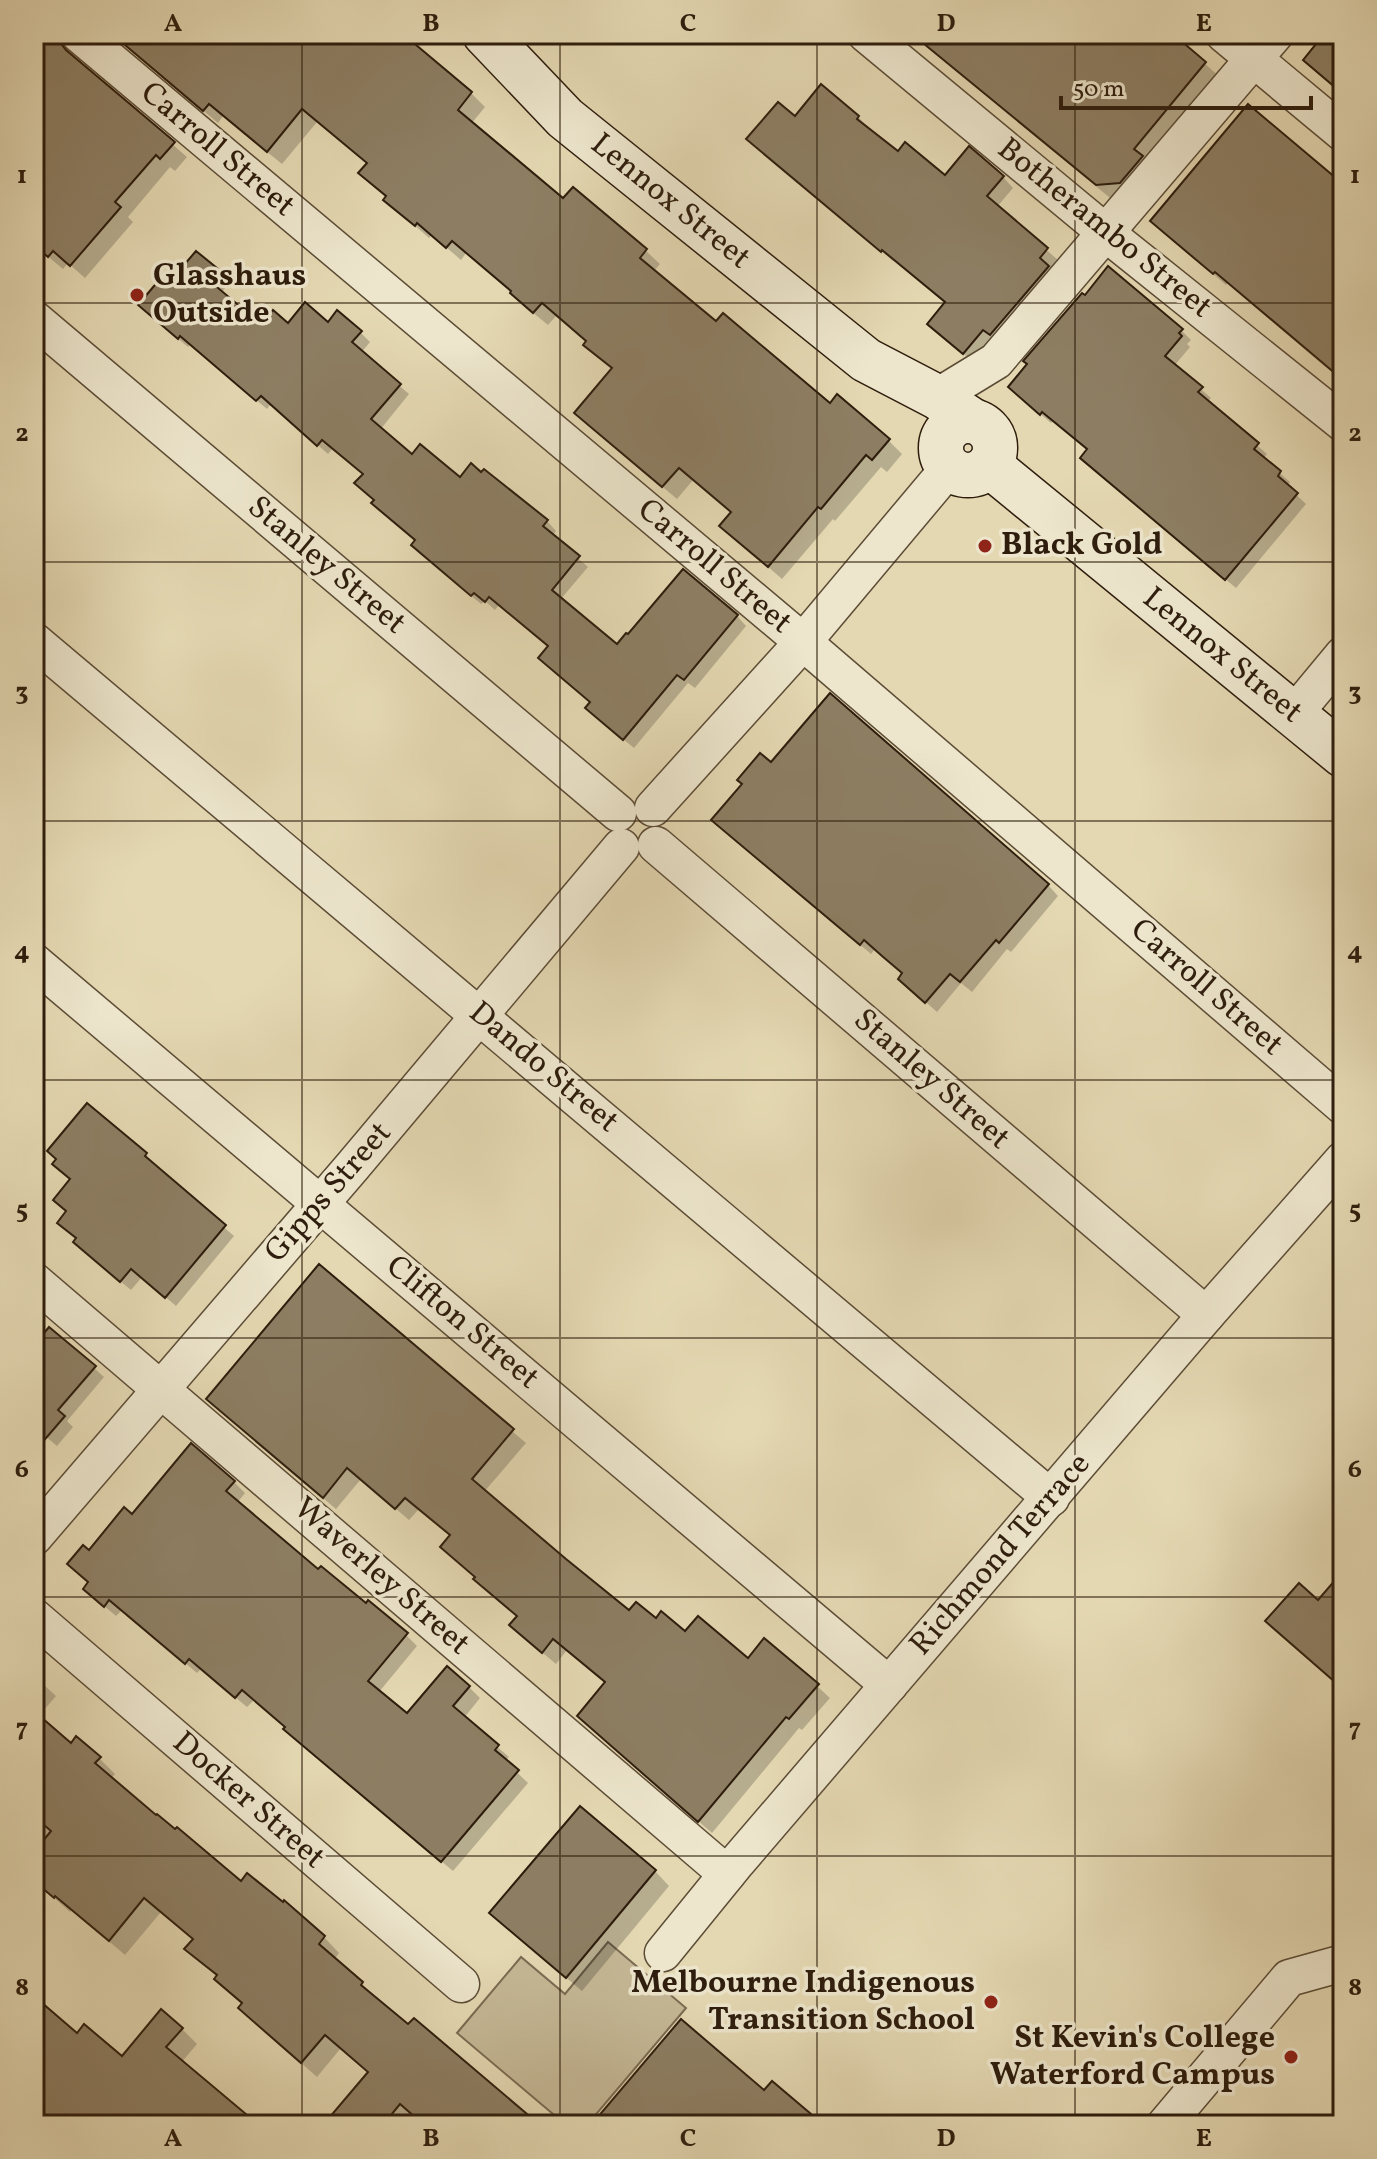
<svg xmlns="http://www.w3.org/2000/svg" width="1377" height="2159" viewBox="0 0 1377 2159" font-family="Vollkorn,serif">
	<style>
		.green { fill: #c5b896; stroke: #7a6a52; stroke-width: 2 }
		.shadow { fill: #0003 }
		.building { fill: #8d7e63; stroke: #2e1d0d; stroke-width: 2 }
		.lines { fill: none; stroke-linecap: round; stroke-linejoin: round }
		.street-casing { stroke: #5c4c36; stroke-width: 39 }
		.secondary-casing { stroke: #2e1d0d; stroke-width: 47 }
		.street { stroke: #ede6cd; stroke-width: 36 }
		.secondary { stroke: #ede6cd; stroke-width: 44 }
		.grid { fill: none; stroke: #2e1d0d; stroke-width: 2; stroke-opacity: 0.55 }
		.poi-dot { fill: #8f2418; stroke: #ede6cd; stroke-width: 3 }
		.labels { text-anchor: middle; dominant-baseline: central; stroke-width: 7; stroke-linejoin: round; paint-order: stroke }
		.street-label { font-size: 32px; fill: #2e1d0d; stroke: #ede6cd }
		.poi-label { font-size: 32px; font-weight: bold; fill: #2e1d0d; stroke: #ede6cd; text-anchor: start }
		.neatline { fill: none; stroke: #2e1d0d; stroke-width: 3 }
		.grid-label { font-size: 26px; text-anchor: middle; font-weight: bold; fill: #2e1d0d }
	</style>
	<rect width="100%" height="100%" fill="#e4d8b2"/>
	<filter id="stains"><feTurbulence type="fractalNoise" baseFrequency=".0025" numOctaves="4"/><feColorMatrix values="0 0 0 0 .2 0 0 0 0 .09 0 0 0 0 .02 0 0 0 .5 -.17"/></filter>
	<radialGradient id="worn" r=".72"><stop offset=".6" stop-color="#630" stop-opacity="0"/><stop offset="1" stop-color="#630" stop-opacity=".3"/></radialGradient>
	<polygon class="green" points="608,1942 686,2008 587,2125 566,2125 457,2033 521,1957 565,1994"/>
	<g class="shadow">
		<polygon points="42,34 77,34 71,46 73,58 187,157 175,171 170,167 128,217 133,222 85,278 68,263 63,269 34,245 34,43"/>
		<polygon points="112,34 400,34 471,93 485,107 471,124 564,201 573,189 646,251 660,264 654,271 716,324 830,406 888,440 902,454 887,472 881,467 835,521 833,519 782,579 736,539 733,513 693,480 677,499 591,427 614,370 586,344 588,342 557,315 548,325 526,307 513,292 466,253 461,260 432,235 429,238 386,200 388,197 368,164 317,122 282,164 223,116 218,123"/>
		<polygon points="911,34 1182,34 1187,39 1183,44 1223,80 1115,202"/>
		<polygon points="858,117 869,128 868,129 898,154 945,178 1003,177 1013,188 997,207 1058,260 1050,270 1059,278 975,363 940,335 947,303 894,259 893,261 760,149 795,119"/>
		<polygon points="1341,180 1343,182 1343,379 1228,282 1226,285 1164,232 1339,183"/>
		<polygon points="196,253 230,283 221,293 261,327 328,324 337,313 361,333 370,342 361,353 409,394 380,430 412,456 547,521 556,531 552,536 588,567 560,600 617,647 737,616 746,626 695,688 688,683 634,748 597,718 592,703 550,647 499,605 495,610 485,601 481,604 423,555 417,541 376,501 365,475 333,448 328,454 271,404 267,409 190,345 188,347 150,315 172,282"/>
		<polygon points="1181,330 1191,340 1187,344 1190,347 1174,366 1211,398 1207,402 1267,454 1263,459 1290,482 1287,486 1306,504 1236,588 1092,467 1089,450 1053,420 1051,423 1020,397"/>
		<polygon points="771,765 1048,885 1058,896 1011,952 1007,949 972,992 961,983 937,1012 911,989 904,974 875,949 871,954 724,831"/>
		<polygon points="146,1155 155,1164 153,1166 234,1236 176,1306 142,1277 131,1290 85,1252"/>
		<polygon points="319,1267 526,1443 484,1492 630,1613 656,1621 748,1660 817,1686 830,1698 802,1730 799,1728 712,1833 592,1728 607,1683 567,1650 556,1664 525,1638 519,1617 452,1537 419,1509 409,1520 361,1479 336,1509 221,1412"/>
		<polygon points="34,1348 94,1368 104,1377 67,1421 73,1427 57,1446 44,1435 34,1447"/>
		<polygon points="234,1482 245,1493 237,1503 319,1572 406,1635 417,1646 379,1692 407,1716 469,1687 480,1698 464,1718 509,1757 505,1761 528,1783 453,1871 297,1740 287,1728 254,1700 247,1707 201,1669 197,1673 122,1610 116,1616 96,1599 90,1583 89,1552 133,1516"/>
		<polygon points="34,1676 56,1696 38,1717 71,1746 99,1758 115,1774 111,1779 241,1883 324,1937 339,1953 334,1960 362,1984 377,1999 376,2000 537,2125 326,2125 370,2073 341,2048 317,2077 256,2023 244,2004 218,1977 187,1949 194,1940 161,1912 125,1955 72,1910 70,1912 52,1896 34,1874"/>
		<polygon points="655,1871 669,1886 582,1991 507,1928"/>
		<polygon points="34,1998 77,2035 122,2059 182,2029 197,2044 181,2063 255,2125 34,2125"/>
	</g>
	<g class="building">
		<polygon points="34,34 59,34 60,42 66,50 175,142 160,159 156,155 115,202 121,207 70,266 53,251 48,257 34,245"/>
		<polygon points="112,34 403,34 472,92 458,110 563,198 573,187 647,249 640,258 716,321 723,313 830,403 837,394 890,439 872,460 866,455 821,509 818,507 768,567 719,526 731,512 679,468 662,487 574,413 612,368 583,345 586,341 542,303 533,313 510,293 511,291 452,241 446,248 417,223 415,226 383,200 386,196 358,173 367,163 302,109 267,152 209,104 203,111"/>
		<polygon points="912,34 1173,34 1206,62 1134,149 1143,156 1120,183 1096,185"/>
		<polygon points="1324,34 1343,34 1343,94 1303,60"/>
		<polygon points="821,84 859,116 857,119 898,151 905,142 945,175 969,146 1004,176 987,196 1048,248 1040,258 1049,266 990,335 983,330 963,354 927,324 945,302 882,250 881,252 746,139 778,102 795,116"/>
		<polygon points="1248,104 1343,184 1343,380 1215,272 1213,274 1150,221"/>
		<polygon points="196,251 222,272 212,283 261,324 273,310 288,323 305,302 328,322 337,310 362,331 352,342 401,384 371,419 412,454 420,444 460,477 471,463 481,472 484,469 548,520 543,526 580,556 552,590 617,644 626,633 628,634 683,569 738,615 684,680 677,675 623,740 585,708 590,702 538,658 548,646 489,597 485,602 474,593 471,596 411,545 415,540 371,503 374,500 354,483 363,474 322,440 317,446 261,396 256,401 180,336 178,339 138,305 165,273 172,279"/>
		<polygon points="1108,266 1183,329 1179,333 1182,336 1165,356 1203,387 1198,392 1259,443 1254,449 1281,471 1278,476 1298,493 1225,580 1080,458 1087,449 1042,412 1040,415 1008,387 1027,364 1023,361 1082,293 1085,295"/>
		<polygon points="830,693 1049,884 999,943 996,940 960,982 950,974 925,1003 898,979 902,973 882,956 864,940 860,945 711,820 742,784 737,780 760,753 771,762"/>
		<polygon points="87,1103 147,1153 145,1156 226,1225 165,1298 131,1269 120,1282 73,1242 76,1238 57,1223 66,1211 53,1200 70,1179 52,1164 56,1159 47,1151"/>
		<polygon points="319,1264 514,1429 472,1479 566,1559 629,1610 636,1602 656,1618 661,1611 685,1631 698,1616 748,1658 764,1638 819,1684 789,1719 786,1717 698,1822 577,1716 605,1682 553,1639 542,1653 509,1625 517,1616 473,1579 475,1577 440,1547 450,1535 405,1498 395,1509 347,1468 323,1498 206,1399"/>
		<polygon points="49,1327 96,1366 58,1410 65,1416 34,1452 34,1345"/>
		<polygon points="191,1443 235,1481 226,1491 318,1569 321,1566 366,1603 368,1600 408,1633 368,1681 407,1713 447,1666 470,1686 453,1706 499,1745 495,1750 519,1770 441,1862 283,1729 285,1727 242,1690 235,1698 189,1659 185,1664 109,1600 104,1607 83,1589 88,1582 67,1564 83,1545 89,1550 124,1507 132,1514"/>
		<polygon points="1343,1571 1343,1689 1265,1621 1299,1583 1318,1600"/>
		<polygon points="34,1711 71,1743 76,1736 101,1757 95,1763 156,1815 157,1814 175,1829 177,1827 241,1881 247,1873 283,1902 284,1900 325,1936 319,1944 363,1982 361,1985 408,2024 414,2018 540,2125 499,2125 486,2115 466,2118 460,2125 424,2125 400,2104 383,2125 323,2125 368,2072 325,2035 301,2063 238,2008 242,2003 214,1979 217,1975 184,1949 193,1939 144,1898 109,1941 55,1896 54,1898 34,1881 34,1852 51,1831 34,1816"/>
		<polygon points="580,1806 656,1870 566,1978 489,1913"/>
		<polygon points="34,1996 77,2033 84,2024 122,2056 161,2009 183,2028 166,2047 259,2125 34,2125"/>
		<polygon points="681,2019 764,2090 772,2081 824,2125 591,2125"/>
	</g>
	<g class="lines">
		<defs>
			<g id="street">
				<polyline points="79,34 803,642 1343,1106"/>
				<polyline points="866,34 1122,246 1343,423"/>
				<polyline points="1224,34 1343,133"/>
				<polyline points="34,319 618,813"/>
				<polyline points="937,397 996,361 1275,34"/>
				<polyline points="34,641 1051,1498"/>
				<polyline points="1294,714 1343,655"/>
				<polyline points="653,808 803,642 949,468"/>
				<polyline points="656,845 1206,1315"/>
				<polyline points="34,962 889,1685"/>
				<polyline points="34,1281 727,1874"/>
				<polyline points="34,1537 352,1167 621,847"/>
				<polyline points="34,1617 461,1984"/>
				<polyline points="663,1953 737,1862 1206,1315 1343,1160"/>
				<polyline points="1165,2125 1289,1978 1343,1963"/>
			</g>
			<g id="secondary">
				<polyline points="485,34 565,118 866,360 937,397 973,421"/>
				<circle cx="968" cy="448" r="27"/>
				<polyline points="989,465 1343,755"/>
			</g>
		</defs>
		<use href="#street" class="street-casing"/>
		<use href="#secondary" class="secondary-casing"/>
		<use href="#street" class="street"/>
		<use href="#secondary" class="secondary"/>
	</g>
	<path class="grid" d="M302,34V2125M560,34V2125M817,34V2125M1075,34V2125M34,303H1343M34,562H1343M34,821H1343M34,1080H1343M34,1338H1343M34,1597H1343M34,1856H1343"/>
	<g class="poi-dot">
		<circle cx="137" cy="295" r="8"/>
		<circle cx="985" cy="546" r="8"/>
		<circle cx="991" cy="2002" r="8"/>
		<circle cx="1291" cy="2057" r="8"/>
	</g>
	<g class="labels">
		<g class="street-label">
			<text transform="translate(217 150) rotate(40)">Carroll Street</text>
			<text transform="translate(670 202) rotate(39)">Lennox Street</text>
			<text transform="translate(1104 229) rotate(39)">Botherambo Street</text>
			<text transform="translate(326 566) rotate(40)">Stanley Street</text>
			<text transform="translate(714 567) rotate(40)">Carroll Street</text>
			<text transform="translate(1222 656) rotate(39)">Lennox Street</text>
			<text transform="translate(1206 988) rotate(41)">Carroll Street</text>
			<text transform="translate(543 1068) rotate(40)">Dando Street</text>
			<text transform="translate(931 1080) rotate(41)">Stanley Street</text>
			<text transform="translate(329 1193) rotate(-49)">Gipps Street</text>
			<text transform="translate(462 1323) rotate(40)">Clifton Street</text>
			<text transform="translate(1001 1555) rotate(-49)">Richmond Terrace</text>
			<text transform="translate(381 1577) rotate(41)">Waverley Street</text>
			<text transform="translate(248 1801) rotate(41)">Docker Street</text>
		</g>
		<g class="poi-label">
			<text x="153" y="277">Glasshaus<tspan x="153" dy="37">Outside</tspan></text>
			<text x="1001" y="546">Black Gold</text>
			<text x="975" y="1984" text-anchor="end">Melbourne Indigenous<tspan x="975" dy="37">Transition School</tspan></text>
			<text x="1275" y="2039" text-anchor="end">St Kevin's College<tspan x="1275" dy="37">Waterford Campus</tspan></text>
		</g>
	</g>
	<rect width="1377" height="2159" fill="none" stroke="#e4d8b2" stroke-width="88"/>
	<path d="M1061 96v12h250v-12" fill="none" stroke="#2e1d0d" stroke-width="4"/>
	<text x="1073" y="96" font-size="24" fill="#2e1d0d" stroke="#ede6cd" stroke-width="6" paint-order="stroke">50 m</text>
	<rect x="44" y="44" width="1289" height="2071" class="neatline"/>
	<g class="grid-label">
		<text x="173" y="31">A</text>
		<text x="431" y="31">B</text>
		<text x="688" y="31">C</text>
		<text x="946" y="31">D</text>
		<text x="1204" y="31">E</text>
		<text x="22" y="183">1</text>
		<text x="1355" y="183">1</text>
		<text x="22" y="441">2</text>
		<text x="1355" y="441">2</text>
		<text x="22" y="700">3</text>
		<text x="1355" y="700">3</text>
		<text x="22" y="959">4</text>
		<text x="1355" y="959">4</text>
		<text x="22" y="1218">5</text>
		<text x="1355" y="1218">5</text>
		<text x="22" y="1477">6</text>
		<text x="1355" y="1477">6</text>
		<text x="22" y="1736">7</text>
		<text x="1355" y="1736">7</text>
		<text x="22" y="1995">8</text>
		<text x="1355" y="1995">8</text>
		<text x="173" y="2146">A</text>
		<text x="431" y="2146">B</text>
		<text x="688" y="2146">C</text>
		<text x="946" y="2146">D</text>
		<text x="1204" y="2146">E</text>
	</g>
	<rect width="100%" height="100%" filter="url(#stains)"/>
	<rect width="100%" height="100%" fill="url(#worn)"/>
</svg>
